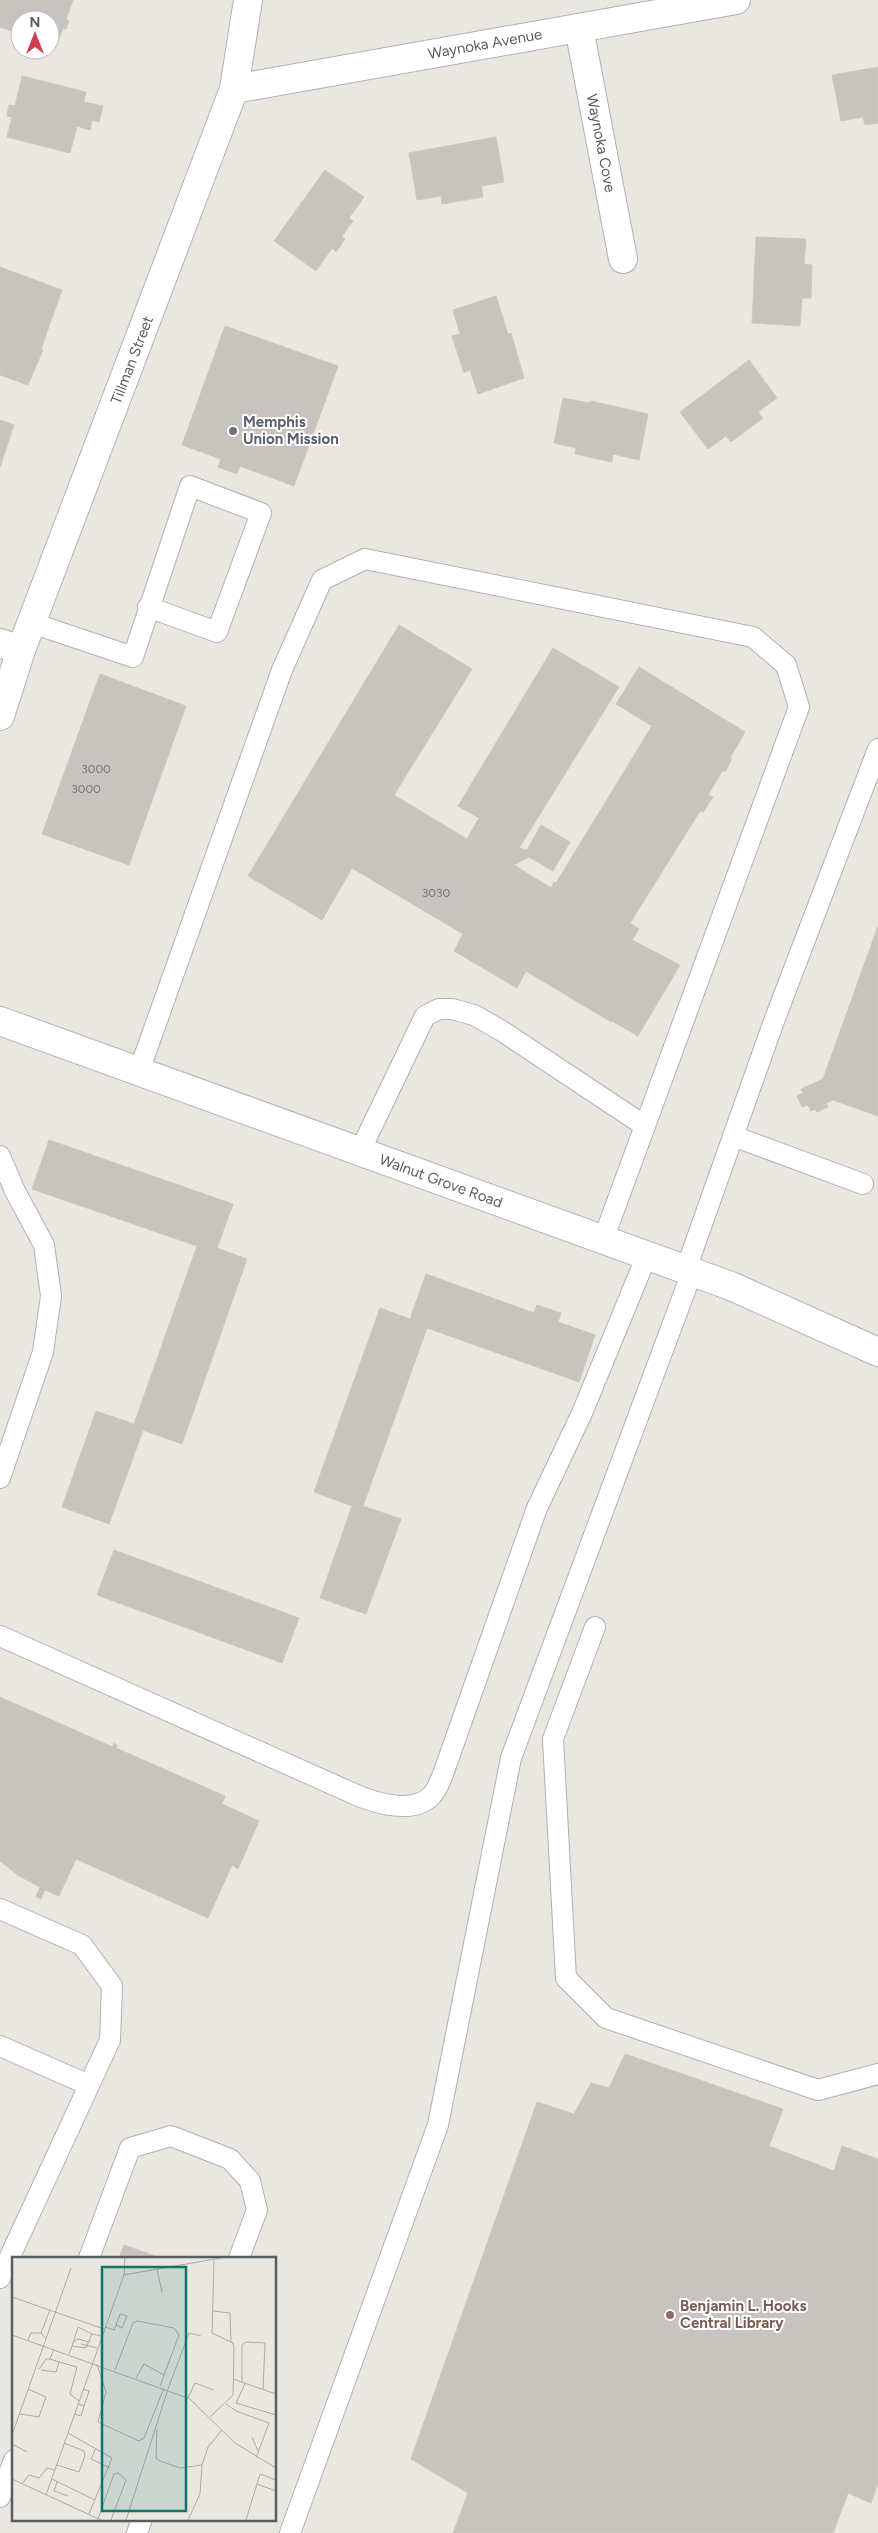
<svg xmlns="http://www.w3.org/2000/svg" width="878" height="2533" viewBox="0 0 878 2533" font-family="Figtree,sans-serif">
	<style>
		.building { fill: #c7c3bf; stroke: #cec7bf }
		.lines { fill: none; stroke-linecap: round; stroke-linejoin: round }
		.lane-casing { stroke: #aeb2b4; stroke-width: 22 }
		.street-casing { stroke: #aeb2b4; stroke-width: 30 }
		.secondary-casing { stroke: #b0b4b6; stroke-width: 30 }
		.lane { stroke: #fff; stroke-width: 20 }
		.street { stroke: #fff; stroke-width: 28 }
		.secondary { stroke: #fff; stroke-width: 28 }
		.worship-dot { fill: #6b7280; stroke: #fff; stroke-width: 2 }
		.education-dot { fill: #8d6e63; stroke: #fff; stroke-width: 2 }
		.labels { text-anchor: middle; dominant-baseline: central; stroke-width: 4; stroke-linejoin: round; paint-order: stroke }
		.number-label { font-size: 12px; fill: #747677 }
		.street-label { font-size: 15px; fill: #595d5f; stroke: #fff }
		.worship-label { font-size: 15px; font-weight: bold; fill: #5b616d; stroke: #fff; text-anchor: start }
		.education-label { font-size: 15px; font-weight: bold; fill: #785e54; stroke: #fff; text-anchor: start }
		.inset-road { fill: none; stroke: #acaba8; stroke-width: 1 }
		.view { fill: #0f766e; fill-opacity: 0.15; stroke: #0f766e; stroke-width: 2.5 }
		.inset-edge { fill: none; stroke: #595d5f; stroke-width: 2.5 }
	</style>
	<rect width="100%" height="100%" fill="#eae6e0"/>
	<g class="building">
		<polygon points="0,0 73,0 66,20 69,21 66,29 63,28 56,47 50,45 50,20 20,20 20,34 0,27"/>
		<polygon points="878,67 878,123 865,125 863,117 841,121 832,75"/>
		<polygon points="22,76 86,92 84,102 103,106 99,122 92,120 90,130 77,126 70,153 7,137 12,117 7,116 9,105 15,106"/>
		<polygon points="496,137 504,182 481,186 483,197 442,204 441,196 417,200 409,153"/>
		<polygon points="325,170 364,197 349,218 353,221 342,236 345,239 336,252 332,248 316,271 274,241"/>
		<polygon points="756,237 806,239 804,264 812,265 811,298 802,298 800,326 752,323"/>
		<polygon points="0,267 62,290 41,349 43,350 28,385 0,375"/>
		<polygon points="496,296 508,334 511,333 524,378 478,394 470,370 464,373 452,336 460,334 453,310"/>
		<polygon points="225,326 338,366 294,486 240,466 237,474 218,467 221,459 182,445"/>
		<polygon points="749,360 777,398 758,412 763,418 731,442 726,436 708,449 680,412"/>
		<polygon points="563,398 590,403 591,401 648,414 639,460 613,454 612,462 575,454 576,448 554,443"/>
		<polygon points="0,420 14,425 0,467"/>
		<polygon points="399,625 472,669 394,795 467,839 479,818 458,806 553,648 619,687 519,848 527,850 541,825 570,842 553,871 529,857 514,865 551,888 554,882 556,883 652,726 616,704 639,667 745,732 730,758 732,759 725,772 723,770 708,795 713,797 703,812 700,811 630,923 639,929 632,940 680,965 638,1036 612,1021 611,1022 526,971 517,988 454,951 463,934 352,868 322,920 248,876"/>
		<polygon points="100,674 186,706 129,865 42,834"/>
		<polygon points="878,926 878,1116 833,1100 826,1103 828,1107 817,1112 815,1109 811,1111 808,1105 802,1107 797,1096 803,1093 801,1089 823,1079"/>
		<polygon points="49,1140 233,1204 217,1248 247,1259 182,1444 143,1430 109,1524 62,1507 96,1411 134,1424 197,1246 32,1189"/>
		<polygon points="426,1274 534,1313 537,1305 561,1313 558,1322 595,1335 579,1382 427,1328 363,1506 401,1519 366,1614 320,1598 352,1506 314,1492 380,1308 410,1319"/>
		<polygon points="114,1550 299,1618 282,1663 97,1595"/>
		<polygon points="0,1697 113,1747 114,1743 117,1745 116,1748 225,1796 222,1804 259,1821 238,1869 232,1865 208,1918 76,1859 59,1896 45,1890 41,1899 36,1897 40,1887 19,1876 0,1861"/>
		<polygon points="625,2054 783,2109 769,2146 834,2171 842,2146 878,2159 878,2483 871,2503 848,2493 833,2533 453,2533 468,2493 411,2459 537,2102 574,2114 591,2083 609,2088"/>
		<polygon points="124,2245 161,2258 119,2258"/>
	</g>
	<g class="lines">
		<defs>
			<g id="lane">
				<polyline points="32,623 133,657 190,486 261,513 217,632 148,607"/>
				<polyline points="139,1071 282,670 322,580 365,559 753,637 786,665 799,707 603,1240"/>
				<polyline points="733,1136 863,1184"/>
				<polyline points="360,1151 425,1016 439,1009 452,1009 474,1015 502,1031 645,1126"/>
				<polyline points="0,1156 15,1191 44,1245 51,1296 43,1352 0,1478"/>
				<polyline points="686,1269 774,1021 878,749"/>
				<polyline points="595,1627 553,1739 566,1978 606,2018 818,2090 878,2074"/>
				<path d="M0,1636L361,1797C380,1804 415,1814 432,1795C437,1790 440,1781 443,1774L537,1508L582,1413L647,1255"/>
				<polyline points="0,1909 82,1945 112,1986 110,2040 0,2278"/>
				<polyline points="0,2046 89,2085"/>
				<polyline points="89,2258 130,2148 171,2136 230,2159 250,2181 257,2210 239,2258"/>
				<polyline points="0,2497 14,2460"/>
				<polyline points="137,2533 142,2519"/>
				<polyline points="290,2533 438,2125 511,1758 692,1272"/>
			</g>
			<g id="street">
				<polyline points="579,28 623,259"/>
				<polyline points="234,89 736,0"/>
				<polyline points="0,643 21,650"/>
			</g>
			<g id="secondary">
				<polyline points="0,716 21,650 234,89 248,0"/>
				<polyline points="0,1021 731,1286 878,1352"/>
			</g>
		</defs>
		<use href="#lane" class="lane-casing"/>
		<use href="#street" class="street-casing"/>
		<use href="#secondary" class="secondary-casing"/>
		<use href="#lane" class="lane"/>
		<use href="#street" class="street"/>
		<use href="#secondary" class="secondary"/>
	</g>
	<circle class="worship-dot" cx="233" cy="431" r="5"/>
	<circle class="education-dot" cx="670" cy="2315" r="5"/>
	<g class="labels">
		<g class="number-label">
			<text x="96" y="769">3000</text>
			<text x="86" y="789">3000</text>
			<text x="436" y="893">3030</text>
		</g>
		<g class="street-label">
			<text transform="translate(485 44) rotate(-10)">Waynoka Avenue</text>
			<text transform="translate(601 143) rotate(79)">Waynoka Cove</text>
			<text transform="translate(132 360) rotate(-69)">Tillman Street</text>
			<text transform="translate(441 1181) rotate(20)">Walnut Grove Road</text>
		</g>
		<g class="worship-label">
			<text x="243" y="422">Memphis<tspan x="243" dy="17">Union Mission</tspan></text>
		</g>
		<g class="education-label">
			<text x="680" y="2306">Benjamin L. Hooks<tspan x="680" dy="17">Central Library</tspan></text>
		</g>
	</g>
	<g transform="translate(12 2257)">
		<rect width="264" height="264" fill="#eae6e0"/>
		<path class="inset-road" d="M145,12L150,35M112,18L214,0M0,40L92,72M201,54L218,56L219,85M93,70L102,73L104,68L108,57L115,59L110,71L104,68M0,78L178,142L223,186L264,211M34,82L29,76L38,53M16,83L19,76H29M61,85L66,82L77,85M69,87L85,91M60,89L66,70L80,77M57,97L60,89L74,91L80,77L89,79M47,105L65,110L58,137L67,144M85,107L94,135L86,165L127,184L132,181L152,131M27,112L34,102H38L42,92M29,113L44,115L47,105L38,102M103,113L121,66L125,64L162,71L167,78L148,129M124,121L132,107L152,118M221,122L264,137M230,126V88L234,85L253,86L251,133M233,127L224,146L264,158M156,132L177,76L189,79M176,141L183,126L202,133M66,147L72,149L77,134L71,132M214,147L224,154L257,166L244,201M8,157L27,160L34,140L16,132M63,157L69,159L72,149M198,160L221,138L222,91L221,86L200,76L202,3M145,172L144,201L148,204L168,211L190,208M56,176L100,201L77,257M0,178L59,11M240,180L246,194M0,187L15,195M84,191L79,202L98,211M45,208L67,215L73,199L72,194L52,186M0,222L89,263M40,222L83,243M45,225L42,234L56,239M10,227L17,218L27,221L35,211L43,213M245,227L264,234M34,238L112,18L113,0M86,262L102,217L106,216L114,223L99,263M114,263L156,132M176,263L188,237L190,208L196,190L210,173M234,263L248,217L264,223"/>
		<path class="view" d="M90,10H174V254H90Z"/>
		<rect width="264" height="264" class="inset-edge"/>
	</g>
	<g transform="translate(35 35)"><circle r="24" fill="#ffffff" stroke="#bdbebf"/>
	<path d="M0-4L9 19L0 12L-9 19Z" fill="#d33e4d"/>
	<text y="-8" font-size="14" font-weight="bold" text-anchor="middle" fill="#595d5f">N</text>
	</g>
</svg>
